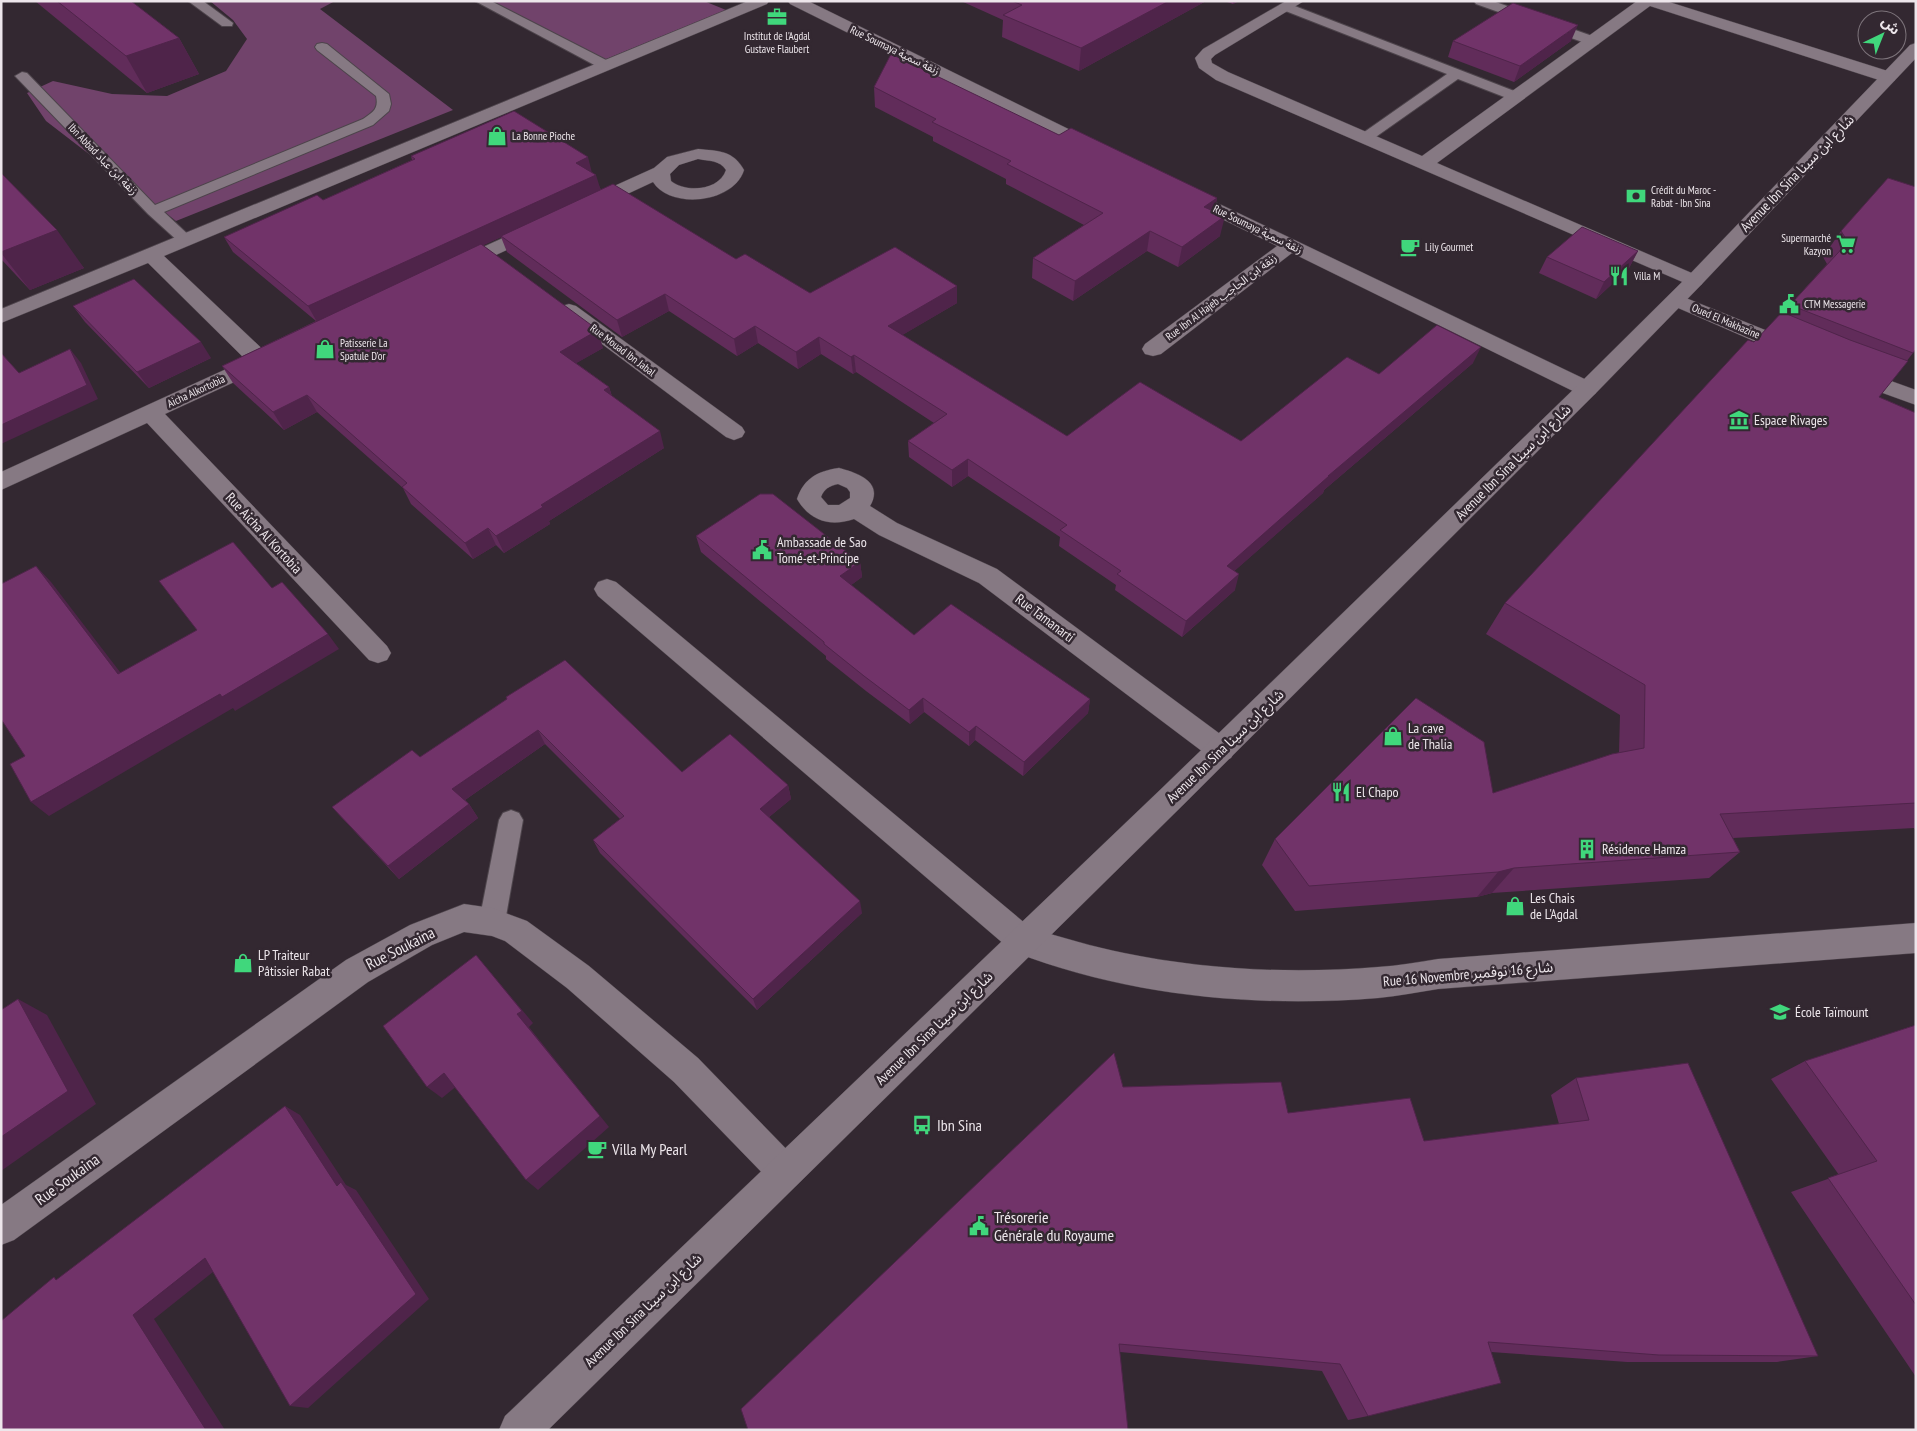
<svg xmlns="http://www.w3.org/2000/svg" width="1917" height="1431" viewBox="0 0 1917 1431" font-family="'PT Sans Narrow','Noto Sans Arabic',sans-serif">
	<style>
		.green { fill: #71436b }
		.lines { fill: none; stroke-linecap: round; stroke-linejoin: round }
		.lane-casing { stroke: #4d444b; stroke-width: 2 }
		.street-casing { stroke: #4d444b; stroke-width: 1 }
		.secondary-casing { stroke: #4d444b; stroke-width: 1 }
		.lane { fill: #867983; fill-rule: evenodd }
		.street { fill: #867983; fill-rule: evenodd }
		.secondary { fill: #867983; fill-rule: evenodd }
		.wall { fill: #612c5a }
		.shaded-wall { fill: #4f244a }
		.building { fill: #713369; stroke: #4f244a }
		.labels { text-anchor: middle; dominant-baseline: central; stroke-width: 5; stroke-linejoin: round; paint-order: stroke }
		.far-poi-label { font-size: 11px; fill: #ede6eb; stroke: #332831; text-anchor: start }
		.far-street-label { font-size: 11px; fill: #ede6eb; stroke: #332831 }
		.street-label { font-size: 14px; fill: #ede6eb; stroke: #332831 }
		.poi-label { font-size: 14px; fill: #ede6eb; stroke: #332831; text-anchor: start }
		.near-street-label { font-size: 16px; fill: #ede6eb; stroke: #332831 }
		.near-poi-label { font-size: 16px; fill: #ede6eb; stroke: #332831; text-anchor: start }
	</style>
	<rect width="100%" height="100%" fill="#332831"/>
	<g class="green">
		<polygon points="210,1 335,1 320,9 453,110 176,221 46,121 27,93 53,81 112,94 167,96 226,71 247,39 233,20"/>
		<polygon points="492,1 704,1 726,10 604,60"/>
	</g>
	<g class="lines">
		<defs>
			<g id="lane">
				<polygon points="188,1 203,1 233,23 232,26 222,26"/>
				<polygon points="475,1 491,1 610,62 612,65 610,68 600,68"/>
				<polygon points="1474,1 1493,1 1598,38 1600,41 1598,44 1588,44 1476,4"/>
				<polygon points="1287,3 1522,94 1524,97 1517,101 1512,100 1458,79 1370,141 1360,141 1358,138 1360,135 1447,74 1283,10 1281,7"/>
				<path d="M322,43L327,44L389,94L391,104L389,111L373,125L164,212L194,240L192,243H180L148,214L15,76L22,72L27,73L155,205L363,119C373,112 379,109 376,96L317,50L315,47L317,44Z"/>
				<polygon points="511,810 519,813 523,820 505,922 501,930 492,934 483,930 479,922 499,820 503,813"/>
			</g>
			<g id="street">
				<polygon points="748,1 769,1 767,4 164,256 274,360 271,365 165,414 387,646 391,653 387,660 378,663 369,660 147,423 1,490 1,472 246,360 148,263 1,323 1,309"/>
				<polygon points="788,1 808,1 1103,146 1106,150 1103,154 1097,155 1091,154 790,4"/>
				<polygon points="1286,1 1304,1 1215,55 1211,59 1212,63 1228,72 1422,156 1637,1 1666,1 1894,73 1896,77 1894,81 1882,81 1650,6 1437,163 1701,277 1704,281 1701,285 1694,287 1216,80 1199,68 1195,58 1203,49"/>
				<path d="M698,149C718,151 733,150 744,170C734,203 671,210 653,182L595,209L588,211L581,209L579,205L581,201L654,168L667,157ZM698,159C708,161 720,160 726,170C719,191 686,193 671,181L670,174L679,165Z"/>
				<polygon points="1182,186 1595,384 1598,389 1595,394 1587,396 1579,394 1292,253 1161,354 1153,356 1145,354 1142,349 1145,344 1277,246 1175,196 1173,192 1175,188"/>
				<polygon points="538,222 545,224 548,228 545,232 464,270 457,272 450,270 447,266 450,262"/>
				<polygon points="1676,294 1802,345 1805,350 1802,355 1794,357 1786,355 1669,304 1666,300 1669,296"/>
				<polygon points="569,304 576,306 742,427 745,432 742,437 734,440 726,437 562,314 559,310 562,306"/>
				<polygon points="1852,367 1916,390 1916,405 1844,379 1841,374 1844,369"/>
				<path d="M839,468C858,473 884,482 870,506L897,523L997,569L1231,742L1235,750L1231,758L1221,762L1211,758L979,583L879,535L854,519C830,527 810,521 797,499C804,478 818,471 839,468ZM838,484L847,488L850,492V498L839,505H828L821,497C824,489 829,486 838,484Z"/>
				<path d="M607,579L616,582L1032,929C1062,937 1093,947 1124,953C1207,970 1293,974 1378,967C1398,966 1418,962 1438,959L1916,923V953L1438,989C1418,992 1398,996 1378,998C1256,1008 1126,996 1012,951L598,596L594,589L598,582Z"/>
				<polygon points="464,904 492,908 527,921 589,966 698,1058 797,1160 803,1172 797,1184 785,1190 773,1184 674,1082 567,988 505,941 492,936 464,932 432,945 368,982 14,1240 1,1245 1,1205 346,960 410,925"/>
			</g>
			<polygon id="secondary" points="1916,43 1916,58 1701,285 1595,394 1181,807 548,1430 499,1430 505,1416 1161,789 1579,384 1687,277 1910,45"/>
		</defs>
		<use href="#lane" class="lane-casing"/>
		<use href="#street" class="street-casing"/>
		<use href="#secondary" class="secondary-casing"/>
		<use href="#lane" class="lane"/>
		<use href="#street" class="street"/>
		<use href="#secondary" class="secondary"/>
	</g>
	<g class="wall">
		<polygon points="35,1 131,1 179,38 199,74 147,93"/>
		<polygon points="961,1 1206,1 1079,71 1002,37 1003,20"/>
		<polygon points="1224,1 1239,1 1233,4"/>
		<polygon points="1453,41 1571,41 1514,82 1448,57"/>
		<polygon points="874,87 1059,135 1217,198 1214,212 1220,236 1178,267 1147,251 1073,301 1032,278 1033,258 1084,225 1006,184 1006,179 933,141 933,137 875,107"/>
		<polygon points="411,156 592,172 601,190 736,259 810,293 957,286 957,303 902,335 1067,436 1241,441 1379,374 1473,363 1324,490 1323,493 1234,571 1235,590 1182,637 1115,590 1116,585 1059,546 1060,537 968,476 952,487 909,457 908,441 934,423 856,372 853,374 821,354 798,369 758,343 737,356 669,311 622,337 507,252 501,237 483,245 603,348 576,363 609,387 612,396 664,448 549,521 550,524 504,553 496,545 473,559 411,504 403,488 317,412 284,430 233,383 222,366 316,321 233,252 224,237 323,200 412,160"/>
		<polygon points="1,173 84,268 30,290 1,259"/>
		<polygon points="1841,231 1916,349 1879,397 1916,413 1916,831 1914,828 1733,838 1740,852 1709,878 1492,893 1477,897 1295,911 1262,865 1275,839 1493,793 1619,753 1620,715 1486,634 1505,603 1754,342 1785,313 1790,305 1827,264 1823,257"/>
		<polygon points="1638,251 1629,268 1596,299 1539,273 1547,257"/>
		<polygon points="73,306 211,358 149,388 85,322"/>
		<polygon points="696,536 860,562 862,577 851,585 914,635 1090,699 1088,713 1023,776 975,740 969,746 924,712 910,724 866,691 826,659 826,656 701,552"/>
		<polygon points="507,699 682,772 788,785 791,799 769,817 862,913 757,1010 600,853 593,840 620,819 545,744 465,800 469,804 478,818 399,879 332,807 420,757"/>
		<polygon points="1916,1025 1916,1377 1791,1192 1839,1175 1771,1079 1805,1061"/>
		<polygon points="1576,1078 1818,1356 1777,1362 1627,1362 1491,1352 1368,1416 1348,1420 1322,1371 1120,1352 748,1430 1123,1087 1288,1113 1424,1141 1559,1124 1551,1095"/>
	</g>
	<g class="shaded-wall">
		<polygon points="1169,1 1206,1 1079,71 1081,48"/>
		<polygon points="1233,1 1239,1 1233,4"/>
		<polygon points="1578,25 1571,41 1514,82 1520,66"/>
		<polygon points="179,38 199,74 147,93 126,56"/>
		<polygon points="588,157 592,173 576,163"/>
		<polygon points="596,175 601,191 317,322 308,306"/>
		<polygon points="1217,198 1213,218 1204,207"/>
		<polygon points="1225,216 1220,236 1178,267 1182,247"/>
		<polygon points="57,230 84,268 30,290 1,253 1,252"/>
		<polygon points="1150,231 1147,251 1073,301 1075,281"/>
		<polygon points="1638,251 1629,268 1596,299 1604,282"/>
		<polygon points="957,286 957,303 889,343 888,326"/>
		<polygon points="665,294 669,311 622,337 617,320"/>
		<polygon points="755,326 758,343 737,356 734,339"/>
		<polygon points="598,330 603,348 566,369 560,352"/>
		<polygon points="819,337 821,354 798,369 796,352"/>
		<polygon points="201,342 211,358 149,388 137,372"/>
		<polygon points="1481,347 1473,363 1324,490 1323,493 1222,582 1227,566 1328,476"/>
		<polygon points="70,349 81,363 98,399 1,444 1,425"/>
		<polygon points="854,355 856,372 853,374 851,357"/>
		<polygon points="609,387 614,404 604,390"/>
		<polygon points="307,395 317,412 284,430 273,412"/>
		<polygon points="660,431 664,448 549,521 550,524 504,553 496,536 541,505"/>
		<polygon points="968,459 968,476 952,487 952,470"/>
		<polygon points="488,528 496,545 473,559 465,543"/>
		<polygon points="860,562 862,577 842,592 840,576"/>
		<polygon points="36,566 51,582 133,689 118,674"/>
		<polygon points="1239,574 1235,590 1182,637 1186,621"/>
		<polygon points="328,634 339,649 235,711 233,708 49,816 31,802 220,694"/>
		<polygon points="923,698 924,712 910,724 909,710"/>
		<polygon points="1090,699 1088,713 1023,776 1024,762"/>
		<polygon points="976,726 975,740 969,746 969,732"/>
		<polygon points="538,730 545,744 462,802 452,789"/>
		<polygon points="788,785 791,799 763,822 760,809"/>
		<polygon points="469,804 478,818 399,879 388,866"/>
		<polygon points="1514,868 1492,893 1477,897 1498,872"/>
		<polygon points="860,901 862,913 757,1010 753,999"/>
		<polygon points="476,955 533,1023 529,1027 609,1127 538,1190 526,1180 517,1014"/>
		<polygon points="18,999 47,1015 96,1104 1,1171 1,1137"/>
		<polygon points="444,1073 458,1085 442,1098 427,1087"/>
		<polygon points="285,1106 300,1115 346,1185 356,1190 429,1299 308,1408 290,1406 337,1186"/>
		<polygon points="205,1258 223,1264 154,1319 225,1430 206,1430 133,1315"/>
	</g>
	<g class="building">
		<polygon points="57,1 131,1 179,38 126,56"/>
		<polygon points="1012,1 1169,1 1081,48 1003,15 1022,5"/>
		<polygon points="1513,3 1578,25 1520,66 1453,41"/>
		<polygon points="891,54 1059,135 1071,128 1217,198 1204,207 1225,216 1182,247 1150,231 1075,281 1033,258 1103,213 1007,164 1011,161 932,122 936,119 874,87"/>
		<polygon points="514,111 588,157 576,163 596,175 308,306 224,237 317,195 323,200 415,159 411,156"/>
		<polygon points="1,173 57,230 1,252"/>
		<polygon points="1888,178 1916,187 1916,349 1913,353 1790,305 1848,242 1841,231"/>
		<polygon points="613,184 736,259 745,254 810,293 895,247 957,286 888,326 1067,436 1140,382 1241,441 1347,357 1379,374 1437,325 1481,347 1328,476 1329,476 1227,566 1239,574 1186,621 1117,574 1121,571 1060,530 1067,525 968,459 952,470 908,441 947,414 854,355 851,357 819,337 796,352 755,326 734,339 665,294 617,320 501,236"/>
		<polygon points="1582,227 1638,251 1604,282 1547,257"/>
		<polygon points="481,244 598,330 560,352 609,387 604,390 660,431 541,505 543,507 496,536 488,528 465,543 402,487 407,483 307,395 273,412 222,366"/>
		<polygon points="134,279 201,342 137,372 73,306"/>
		<polygon points="1782,312 1850,340 1908,361 1879,397 1916,413 1916,803 1720,814 1740,852 1514,868 1498,872 1309,886 1275,839 1416,698 1484,742 1493,793 1612,754 1644,748 1645,685 1505,603 1748,340 1754,342"/>
		<polygon points="70,349 87,385 1,425 1,353 19,373"/>
		<polygon points="760,494 773,494 860,562 840,576 914,635 951,604 1090,699 1024,762 976,726 969,732 923,698 909,710 864,676 824,644 824,642 696,536"/>
		<polygon points="233,542 272,588 282,582 328,634 222,697 220,694 31,802 10,764 25,756 1,719 1,584 36,566 118,674 197,630 159,581"/>
		<polygon points="565,660 682,772 730,734 788,785 760,809 860,901 753,999 593,840 624,816 538,730 452,789 469,804 388,866 332,807 412,750 420,757 507,699 506,697"/>
		<polygon points="476,955 522,1011 517,1014 600,1116 526,1180 444,1073 427,1087 383,1026"/>
		<polygon points="18,999 68,1091 1,1137 1,1010"/>
		<polygon points="1916,1025 1916,1305 1828,1178 1877,1161 1805,1061"/>
		<polygon points="1114,1053 1123,1087 1281,1082 1288,1113 1410,1098 1424,1141 1589,1120 1576,1078 1688,1063 1818,1356 1659,1355 1488,1342 1501,1383 1368,1416 1340,1364 1119,1344 1128,1430 748,1430 741,1409"/>
		<polygon points="285,1106 337,1186 341,1182 416,1294 290,1406 205,1258 133,1315 206,1430 1,1430 1,1321 54,1277 56,1280"/>
	</g>
	<defs>
		<symbol id="office-bare" viewBox="-9 -9 18 18"><path d="M-6-3h4V-5.5h4V-3h4V5H-6ZM-1-4.5V-3h2v-1.5ZM-6 0V1H6V0Z" fill="#40d77c" stroke="#332831" stroke-width="2.5" paint-order="stroke"/></symbol>
		<symbol id="shop-bare" viewBox="-9 -9 18 18"><path d="M-5-2.5h2.3a2.7 3.5 0 0 1 5.4 0H5L5.5 6h-11ZM-1.5-2.5h3a1.5 2.3 0 0 0-3 0Z" fill="#40d77c" stroke="#332831" stroke-width="2.5" paint-order="stroke"/></symbol>
		<symbol id="bank-bare" viewBox="-9 -9 18 18"><path d="M-6-4H6V4H-6ZM0-2.3a2.3 2.3 0 1 0 0 4.6a2.3 2.3 0 1 0 0-4.6Z" fill="#40d77c" stroke="#332831" stroke-width="2.5" paint-order="stroke"/></symbol>
		<symbol id="supermarket-bare" viewBox="-9 -9 18 18"><path d="M-6-5.5h2.5l.6 2H6L4.5 2H-2.5L-4.4-4H-6ZM-1.5 3.2a1.3 1.3 0 1 0 .1 0ZM3 3.2a1.3 1.3 0 1 0 .1 0Z" fill="#40d77c" stroke="#332831" stroke-width="2.5" paint-order="stroke"/></symbol>
		<symbol id="cafe-bare" viewBox="-9 -9 18 18"><path d="M-5.5-4.5H6V0H3Q3 3.5 0 3.5H-2.5Q-5.5 3.5-5.5 0ZM3-3.2v2h1.7v-2ZM-6 4.5H4V6H-6Z" fill="#40d77c" stroke="#332831" stroke-width="2.5" paint-order="stroke"/></symbol>
		<symbol id="restaurant-bare" viewBox="-9 -9 18 18"><path d="M-5-6h1v4h1v-4h1v4h1v-4h1v5L-1.5 .5V6h-2V.5L-5-1ZM5-6V6H3V1.5H1.5Q1.5-4 5-6Z" fill="#40d77c" stroke="#332831" stroke-width="2.5" paint-order="stroke"/></symbol>
		<symbol id="civic-bare" viewBox="-9 -9 18 18"><path d="M-.6-6.5H3V-4.5H.6V-3L4-1V1h2V6H-6V1h2V-1L-.6-3ZM-1.2 2.5V6h2.4V2.5Z" fill="#40d77c" stroke="#332831" stroke-width="2.5" paint-order="stroke"/></symbol>
		<symbol id="museum-bare" viewBox="-9 -9 18 18"><path d="M0-6L6-3V-2H-6V-3ZM-5-1h2V3h-2ZM-1-1h2V3h-2ZM3-1h2V3H3ZM-6 4H6V6H-6Z" fill="#40d77c" stroke="#332831" stroke-width="2.5" paint-order="stroke"/></symbol>
		<symbol id="building-bare" viewBox="-9 -9 18 18"><path d="M-4-6H4V6H1V3H-1V6H-4ZM-2.5-4.3h1.7v1.8h-1.7ZM.8-4.3h1.7v1.8H.8ZM-2.5-1h1.7V.8h-1.7ZM.8-1h1.7V.8H.8Z" fill="#40d77c" stroke="#332831" stroke-width="2.5" paint-order="stroke"/></symbol>
		<symbol id="school-bare" viewBox="-9 -9 18 18"><path d="M0-5L7-2L0 1L-7-2ZM-4 1L0 2.5L4 1V4Q0 6-4 4Z" fill="#40d77c" stroke="#332831" stroke-width="2.5" paint-order="stroke"/></symbol>
		<symbol id="bus-bare" viewBox="-9 -9 18 18"><path d="M-5-6H5V4H4V6H2V4H-2V6H-4V4H-5ZM-3.5-4V0h7V-4ZM-3.5 1.2v1.5H-2V1.2ZM2 1.2v1.5H3.5V1.2Z" fill="#40d77c" stroke="#332831" stroke-width="2.5" paint-order="stroke"/></symbol>
	</defs>
	<g fill-rule="evenodd">
		<use href="#office-bare" x="763" y="3" width="28" height="28"/>
		<use href="#shop-bare" x="483" y="122" width="28" height="28"/>
		<use href="#bank-bare" x="1622" y="182" width="28" height="28"/>
		<use href="#supermarket-bare" x="1832" y="230" width="28" height="28"/>
		<use href="#cafe-bare" x="1396" y="233" width="28" height="28"/>
		<use href="#restaurant-bare" x="1605" y="262" width="28" height="28"/>
		<use href="#civic-bare" x="1775" y="290" width="28" height="28"/>
		<use href="#shop-bare" x="311" y="335" width="28" height="28"/>
		<use href="#museum-bare" x="1725" y="406" width="28" height="28"/>
		<use href="#civic-bare" x="748" y="536" width="28" height="28"/>
		<use href="#shop-bare" x="1379" y="722" width="28" height="28"/>
		<use href="#restaurant-bare" x="1327" y="778" width="28" height="28"/>
		<use href="#building-bare" x="1573" y="835" width="28" height="28"/>
		<use href="#shop-bare" x="1501" y="892" width="28" height="28"/>
		<use href="#shop-bare" x="229" y="949" width="28" height="28"/>
		<use href="#school-bare" x="1766" y="998" width="28" height="28"/>
		<use href="#bus-bare" x="908" y="1111" width="28" height="28"/>
		<use href="#cafe-bare" x="583" y="1135" width="28" height="28"/>
		<use href="#civic-bare" x="965" y="1212" width="28" height="28"/>
	</g>
	<g class="labels">
		<g class="far-poi-label">
			<text x="777" y="36" text-anchor="middle">Institut de l'Agdal<tspan x="777" dy="13">Gustave Flaubert</tspan></text>
			<text x="512" y="136">La Bonne Pioche</text>
			<text x="1651" y="190">Crédit du Maroc -<tspan x="1651" dy="13">Rabat - Ibn Sina</tspan></text>
			<text x="1831" y="238" text-anchor="end">Supermarché<tspan x="1831" dy="13">Kazyon</tspan></text>
			<text x="1425" y="247">Lily Gourmet</text>
			<text x="1634" y="276">Villa M</text>
			<text x="1804" y="304">CTM Messagerie</text>
			<text x="340" y="343">Patisserie La<tspan x="340" dy="13">Spatule D'or</tspan></text>
		</g>
		<g class="far-street-label">
			<text transform="translate(895 50) rotate(26)">Rue Soumaya زنقة سمية</text>
			<text transform="translate(103 159) rotate(46)">Ibn Abbad زنقة ابن عباد</text>
			<text transform="translate(1258 229) rotate(26)">Rue Soumaya زنقة سمية</text>
			<text transform="translate(1221 297) rotate(-37)">Rue Ibn Al Hajeb زنقة ابن الحاجب</text>
			<text transform="translate(1726 321) rotate(23)">Oued El Makhazine</text>
			<text transform="translate(623 350) rotate(37)">Rue Mouad Ibn Jabal</text>
			<text transform="translate(196 391) rotate(-25)">Aicha Alkortobia</text>
		</g>
		<g class="street-label">
			<text transform="translate(1797 173) rotate(-46)">Avenue Ibn Sina شارع ابن سينا</text>
			<text transform="translate(1513 462) rotate(-45)">Avenue Ibn Sina شارع ابن سينا</text>
			<text transform="translate(264 533) rotate(47)">Rue Aicha Al Kortobia</text>
			<text transform="translate(1045 618) rotate(37)">Rue Tamanarti</text>
			<text transform="translate(1225 746) rotate(-44)">Avenue Ibn Sina شارع ابن سينا</text>
			<text transform="translate(1468 974) rotate(-5)">Rue 16 Novembre شارع 16 نوفمبر</text>
			<text transform="translate(934 1028) rotate(-44)">Avenue Ibn Sina شارع ابن سينا</text>
			<text transform="translate(643 1310) rotate(-44)">Avenue Ibn Sina شارع ابن سينا</text>
		</g>
		<g class="poi-label">
			<text x="1754" y="420">Espace Rivages</text>
			<text x="777" y="542">Ambassade de Sao<tspan x="777" dy="16">Tomé-et-Principe</tspan></text>
			<text x="1408" y="728">La cave<tspan x="1408" dy="16">de Thalia</tspan></text>
			<text x="1356" y="792">El Chapo</text>
			<text x="1602" y="849">Résidence Hamza</text>
			<text x="1530" y="898">Les Chais<tspan x="1530" dy="16">de L'Agdal</tspan></text>
			<text x="258" y="955">LP Traiteur<tspan x="258" dy="16">Pâtissier Rabat</tspan></text>
			<text x="1795" y="1012">École Taïmount</text>
		</g>
		<g class="near-street-label">
			<text transform="translate(400 948) rotate(-27)">Rue Soukaina</text>
			<text transform="translate(67 1179) rotate(-36)">Rue Soukaina</text>
		</g>
		<g class="near-poi-label">
			<text x="937" y="1125">Ibn Sina</text>
			<text x="612" y="1149">Villa My Pearl</text>
			<text x="994" y="1217">Trésorerie<tspan x="994" dy="18">Générale du Royaume</tspan></text>
		</g>
	</g>
	<rect width="1917" height="1431" fill="none" stroke="#ede6eb" stroke-width="5"/>
	<g transform="translate(1882 35) rotate(43)"><circle r="24" fill="#332831" stroke="#7d747b"/>
	<path d="M0-4L9 19L0 12L-9 19Z" fill="#40d77c"/>
	<text y="-8" font-size="14" font-weight="bold" text-anchor="middle" fill="#ede6eb">ش</text>
	</g>
</svg>
